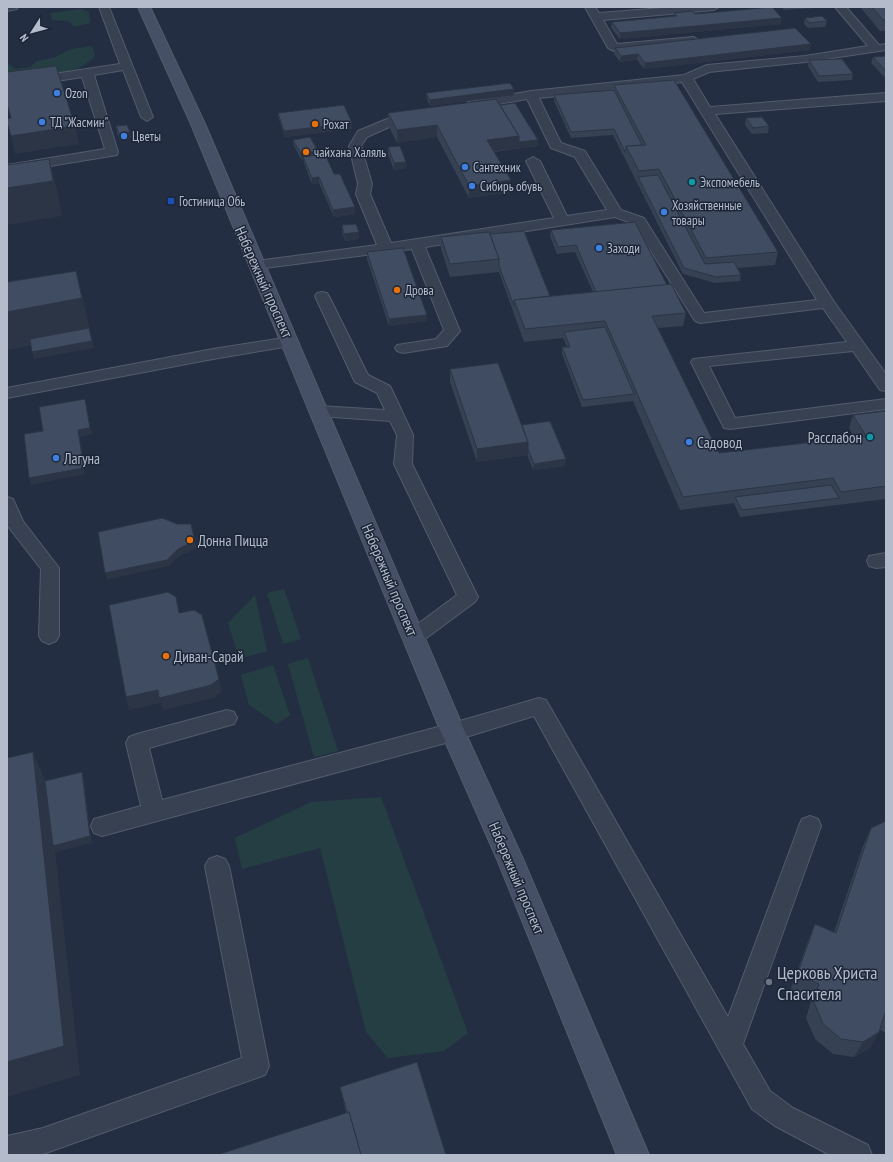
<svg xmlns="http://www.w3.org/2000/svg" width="893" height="1162" viewBox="0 0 893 1162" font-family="'PT Sans Narrow',sans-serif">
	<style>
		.green { fill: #253e43 }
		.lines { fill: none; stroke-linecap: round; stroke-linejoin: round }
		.service-casing { stroke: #525c6c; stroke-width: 2 }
		.secondary-casing { stroke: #525c6c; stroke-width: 2 }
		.service { fill: #384152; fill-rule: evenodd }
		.secondary { fill: #454f65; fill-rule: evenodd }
		.wall { fill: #364154 }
		.shaded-wall { fill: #2c3545 }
		.building { fill: #3f4c62; stroke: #2c3545 }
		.shop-dot { fill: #3f7fe0; stroke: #1c2637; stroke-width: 1.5 }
		.food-dot { fill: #e8710a; stroke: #1c2637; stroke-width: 1.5 }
		.culture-dot { fill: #0f9aa8; stroke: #1c2637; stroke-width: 1.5 }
		.transit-dot { fill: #1a4fb4; stroke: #1c2637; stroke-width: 1.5 }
		.worship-dot { fill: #6b7280; stroke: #1c2637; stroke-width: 1.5 }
		.labels { text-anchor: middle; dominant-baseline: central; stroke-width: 3; stroke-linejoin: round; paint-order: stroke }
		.far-poi-label { font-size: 13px; fill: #b4bccc; stroke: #1c2637; text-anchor: start }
		.street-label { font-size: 15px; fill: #b4bccc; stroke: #1c2637 }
		.poi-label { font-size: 15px; fill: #b4bccc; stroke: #1c2637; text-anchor: start }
		.near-poi-label { font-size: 18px; fill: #b4bccc; stroke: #1c2637; text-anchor: start }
	</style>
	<rect width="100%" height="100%" fill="#232e42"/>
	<g class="green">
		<polygon points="81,9 89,12 90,23 75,27 68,21 52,20 50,13"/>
		<path d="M92,46L95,56C75,78 35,78 7,82V63L15,69L30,67L37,61L53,58L71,49Z"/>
		<polygon points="284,589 301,639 283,644 267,593"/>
		<polygon points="255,595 267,651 239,659 228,623"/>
		<polygon points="308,658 338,751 314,757 288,664"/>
		<polygon points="273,665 290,715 277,724 249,705 241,675"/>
		<polygon points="381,797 468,1033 444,1051 388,1058 366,1032 320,848 242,869 235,838 311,802"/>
	</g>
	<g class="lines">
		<defs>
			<g id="service">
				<polygon points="7,7 18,7 17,9 7,11"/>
				<polygon points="99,7 109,7 153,117 147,121 141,117 123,70 94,75 118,152 117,155 7,173 7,165 105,149 82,77 7,89 7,81 120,64"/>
				<polygon points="585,7 595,7 599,13 675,7 719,7 714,10 603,20 617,44 693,37 699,40 693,43 614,51 608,48"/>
				<path d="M835,7H846L879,45L886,44V50L805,62L709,72L693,79L710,107L886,93V101L715,114L834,302L886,374V391L880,390L853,351L709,366L735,418L886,399V409L730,429L724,428L691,362L693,359L847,342L823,308L700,323L695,321L634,224L615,217L425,247L460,331L447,346L403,353L397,351L395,348L397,345L436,339L444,330L412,249L257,269L252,268L250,265L252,262L257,261L377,245L356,194L358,184L349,146L358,131L404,112L412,111L418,115L416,118L407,119L367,137L361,146L372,184L370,194L391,243L554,218L526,161L533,157L540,161L567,216L607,210L575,157L551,148L527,99L472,109L468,108L466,105L468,102L531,91L684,75L707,65L805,56L868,46ZM682,82L817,300L704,313L644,218L621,210L585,151L561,143L539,98Z"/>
				<polygon points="322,292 327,293 329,296 368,375 390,386 392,390 413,435 412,464 478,597 475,602 421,642 414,645 407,642 404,637 407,632 457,595 394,464 397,435 390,421 319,416 313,415 311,411 313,407 319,406 385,410 377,393 355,382 353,378 315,296 317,293"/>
				<polygon points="290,337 296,339 298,342 296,345 213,359 7,398 7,388 213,349"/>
				<polygon points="7,497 13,499 23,521 59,568 59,636 56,641 49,644 42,641 39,636 41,569 7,525"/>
				<polygon points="886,553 886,567 876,568 869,566 867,561 869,556"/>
				<polygon points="539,698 546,700 728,1017 799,826 802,819 810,816 818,819 821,826 743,1044 770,1091 793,1108 868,1145 872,1155 830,1155 775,1126 752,1109 534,716 453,741 102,836 94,833 91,826 94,819 141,806 126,743 129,737 137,734 227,710 234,712 237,718 234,724 149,748 162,800 453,723"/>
				<polygon points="217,856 225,859 229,866 269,1066 265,1075 43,1154 7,1155 7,1136 43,1128 242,1058 205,866 209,859"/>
			</g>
			<polygon id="secondary" points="138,7 150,7 205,124 465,732 523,859 649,1155 617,1155 497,859 441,732 191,124"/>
		</defs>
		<use href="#service" class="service-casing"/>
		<use href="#secondary" class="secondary-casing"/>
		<use href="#service" class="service"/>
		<use href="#secondary" class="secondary"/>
	</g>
	<g class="wall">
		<polygon points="781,7 815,7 815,8 784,10"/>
		<polygon points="860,7 886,7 886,31 880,31"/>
		<polygon points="674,13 695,14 781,24 620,39 611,28 612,22 674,16"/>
		<polygon points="805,18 827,21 825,27 808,28 804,24"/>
		<polygon points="615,48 810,50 644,69 637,60 620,62 614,54"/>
		<polygon points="886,56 886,79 871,63 873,57"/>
		<polygon points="809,60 853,74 852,80 818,82 808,66"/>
		<polygon points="614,85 778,252 775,265 738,268 741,275 740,281 715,283 683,274 613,135 571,138 554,101 554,95 614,90"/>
		<polygon points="426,93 514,95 430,106 427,99"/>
		<polygon points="500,105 538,146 494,152 511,180 510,192 469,198 437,137 397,143 388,125 388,113"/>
		<polygon points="278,113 352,129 285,137 279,119"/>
		<polygon points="746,118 769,126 768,133 752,134 745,125"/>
		<polygon points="116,126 130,132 131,138 120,140 117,133"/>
		<polygon points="293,140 319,155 334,174 355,207 355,214 334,217 319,183 312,184 304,163 304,160 302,161 294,146"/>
		<polygon points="388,147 407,168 394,170 388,154"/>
		<polygon points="342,225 359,239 345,241 342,232"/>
		<polygon points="551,230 667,285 686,313 683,326 658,328 719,453 854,437 849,428 853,415 886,411 886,499 740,517 734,503 680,510 633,401 582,407 562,354 562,347 567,347 563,338 524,342 499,272 450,277 441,249 441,237 490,234 550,296 593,292 575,252 557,254 550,236"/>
		<polygon points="367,252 427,321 389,326 367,259"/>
		<polygon points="450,369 522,425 565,466 533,470 527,455 477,462 450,382"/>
		<polygon points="886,821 886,1033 880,1030 870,1048 854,1057 833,1054 815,1039 806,1018 811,1001 790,991 808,941 815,924 834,932 863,846 871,828"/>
		<polygon points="340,1087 446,1155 346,1113"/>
	</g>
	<g class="shaded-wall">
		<polygon points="782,18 781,24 620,39 620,33"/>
		<polygon points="811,44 810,50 644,69 645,63"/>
		<polygon points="638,54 637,60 620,62 621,56"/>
		<polygon points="514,89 514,95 430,106 430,100"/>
		<polygon points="352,123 352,129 285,137 284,131"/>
		<polygon points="437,125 437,137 397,143 397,130"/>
		<polygon points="75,126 79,144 15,154 11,136"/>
		<polygon points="130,132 131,138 120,140 119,134"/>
		<polygon points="519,136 538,140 538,146 487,152 487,140"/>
		<polygon points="318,151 319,158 303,157 304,160 302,161 301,154"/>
		<polygon points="49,159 58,194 62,216 7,225 7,188"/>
		<polygon points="406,162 407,168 394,170 394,163"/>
		<polygon points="319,177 319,183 312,184 312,178"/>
		<polygon points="511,180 510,192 469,198 469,186"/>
		<polygon points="355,207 355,214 334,217 333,210"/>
		<polygon points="359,232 359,239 345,241 344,234"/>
		<polygon points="76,271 85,307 94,348 34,359 32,352 91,335 7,350 7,312"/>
		<polygon points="427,315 427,321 389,326 389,319"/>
		<polygon points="85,399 92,434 79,437 85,474 31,485 29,478 78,430"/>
		<polygon points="528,442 528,455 477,462 477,449"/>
		<polygon points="566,459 565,466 533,470 534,464"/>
		<polygon points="195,541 197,548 180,556 168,566 107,580 105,573 178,549"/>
		<polygon points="219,679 222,691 214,698 163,710 161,703 129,710 126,697 158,690"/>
		<polygon points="33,752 48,787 82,772 84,779 92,843 56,852 55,851 80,1075 7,1097 7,1062"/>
		<polygon points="879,1032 870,1048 854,1057 863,1042"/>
	</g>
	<g class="building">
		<polygon points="772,7 782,18 620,33 612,22 677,16 674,13 692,11 695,14"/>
		<polygon points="872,7 886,7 886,20 883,20"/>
		<polygon points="822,16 827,21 809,23 805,18"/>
		<polygon points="795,28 811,44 645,63 638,54 621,56 615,48"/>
		<polygon points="886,56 886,71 873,57"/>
		<polygon points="842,59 853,74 819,76 809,60"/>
		<polygon points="56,66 75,126 11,136 7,122 7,119 11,118 7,104 7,72"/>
		<polygon points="674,80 778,252 706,258 659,169 639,171 626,146 646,145 614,85"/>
		<polygon points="510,83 514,89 430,100 426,93"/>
		<polygon points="614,90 642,145 626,146 625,152 614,129 571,132 554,95"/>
		<polygon points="496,99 519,136 487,140 511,180 469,186 437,125 397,130 388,113"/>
		<polygon points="515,103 538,140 519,142 519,136 500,105"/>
		<polygon points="344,105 352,123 284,131 278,113"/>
		<polygon points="762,117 769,126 753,128 746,118"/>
		<polygon points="127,125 130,132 119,134 116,126"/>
		<polygon points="310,137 318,151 301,154 293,140"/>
		<polygon points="400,146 406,162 394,163 388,147"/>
		<polygon points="325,154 334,174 340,174 355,207 333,210 319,177 312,178 303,157"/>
		<polygon points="49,159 53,181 7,188 7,165"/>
		<polygon points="658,175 705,264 734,262 741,275 716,277 684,268 638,177"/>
		<polygon points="635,222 667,285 596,292 576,245 558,247 551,230"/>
		<polygon points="356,224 359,232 344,234 342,225"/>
		<polygon points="524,231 550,296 514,300 514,306 499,266 499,259 490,234"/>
		<polygon points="489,232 499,259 450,264 441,237"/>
		<polygon points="403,248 427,315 389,319 367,252"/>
		<polygon points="76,271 82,298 7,312 7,282"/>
		<polygon points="671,284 686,313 652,316 719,453 866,436 853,415 886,411 886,486 841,492 833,478 683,497 605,321 525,329 514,300"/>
		<polygon points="605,327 634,394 583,400 562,347 570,347 564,332"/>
		<polygon points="89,328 92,341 32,352 30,339"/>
		<polygon points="498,363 528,442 477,449 450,369"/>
		<polygon points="85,399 90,428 78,430 84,468 29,478 24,434 43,431 39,407"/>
		<polygon points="550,421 566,459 534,464 528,449 528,442 522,425"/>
		<polygon points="831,485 839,498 742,510 735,497"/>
		<polygon points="162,518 177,524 191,524 195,541 178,549 167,560 105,573 98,532"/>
		<polygon points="168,592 176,597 179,613 194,610 202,615 219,679 211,685 159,698 158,690 126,697 109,605"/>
		<polygon points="33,752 64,1046 7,1062 7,758"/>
		<polygon points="82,772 90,836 53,846 45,781"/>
		<polygon points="886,821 886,1013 885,1013 879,1032 863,1042 841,1039 823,1024 814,1002 819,984 797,975 815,924 836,933 871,828"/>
		<polygon points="417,1062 446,1155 361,1155 349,1112 347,1112 340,1087"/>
		<polygon points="349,1112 361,1155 217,1155"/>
	</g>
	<g class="shop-dot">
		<circle cx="57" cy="93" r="4"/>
		<circle cx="42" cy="122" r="4"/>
		<circle cx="124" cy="136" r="4"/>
		<circle cx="465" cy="167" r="4"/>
		<circle cx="472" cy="186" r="4"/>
		<circle cx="664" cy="212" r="4"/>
		<circle cx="599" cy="248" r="4"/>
		<circle cx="689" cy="442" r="4"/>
		<circle cx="56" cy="458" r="4"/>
	</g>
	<g class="food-dot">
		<circle cx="315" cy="124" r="4"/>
		<circle cx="306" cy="152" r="4"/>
		<circle cx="397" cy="290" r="4"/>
		<circle cx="190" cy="540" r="4"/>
		<circle cx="166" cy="656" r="4"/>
	</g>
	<g class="culture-dot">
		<circle cx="692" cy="182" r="4"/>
		<circle cx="870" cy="437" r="4"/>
	</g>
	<rect class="transit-dot" x="167" y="197" width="8" height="8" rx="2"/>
	<circle class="worship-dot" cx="769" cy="982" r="4"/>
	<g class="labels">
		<g class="far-poi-label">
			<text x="65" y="93">Ozon</text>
			<text x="50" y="122">ТД "Жасмин"</text>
			<text x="323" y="124">Рохат</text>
			<text x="132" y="136">Цветы</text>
			<text x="314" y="152">чайхана Халяль</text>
			<text x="473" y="167">Сантехник</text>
			<text x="700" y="182">Экспомебель</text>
			<text x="480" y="186">Сибирь обувь</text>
			<text x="179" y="201">Гостиница Обь</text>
			<text x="672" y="205">Хозяйственные<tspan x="672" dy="15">товары</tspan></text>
			<text x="607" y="248">Заходи</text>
			<text x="405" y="290">Дрова</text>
		</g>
		<g class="street-label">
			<text transform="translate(264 282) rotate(66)">Набережный проспект</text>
			<text transform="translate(390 580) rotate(67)">Набережный проспект</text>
			<text transform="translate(517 878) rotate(67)">Набережный проспект</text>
		</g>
		<g class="poi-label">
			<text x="862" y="437" text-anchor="end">Расслабон</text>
			<text x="697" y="442">Садовод</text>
			<text x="64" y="458">Лагуна</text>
			<text x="198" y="540">Донна Пицца</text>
			<text x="174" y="656">Диван-Сарай</text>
		</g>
		<g class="near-poi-label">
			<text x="777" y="972">Церковь Христа<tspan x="777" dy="21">Спасителя</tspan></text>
		</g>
	</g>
	<rect width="893" height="1162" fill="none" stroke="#b4bccc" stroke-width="16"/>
	<g transform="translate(32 32) rotate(234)" stroke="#1c2637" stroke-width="3" paint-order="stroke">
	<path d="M0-3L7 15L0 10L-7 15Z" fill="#b4bccc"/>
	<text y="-6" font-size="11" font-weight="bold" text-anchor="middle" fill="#b4bccc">N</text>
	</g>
</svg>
